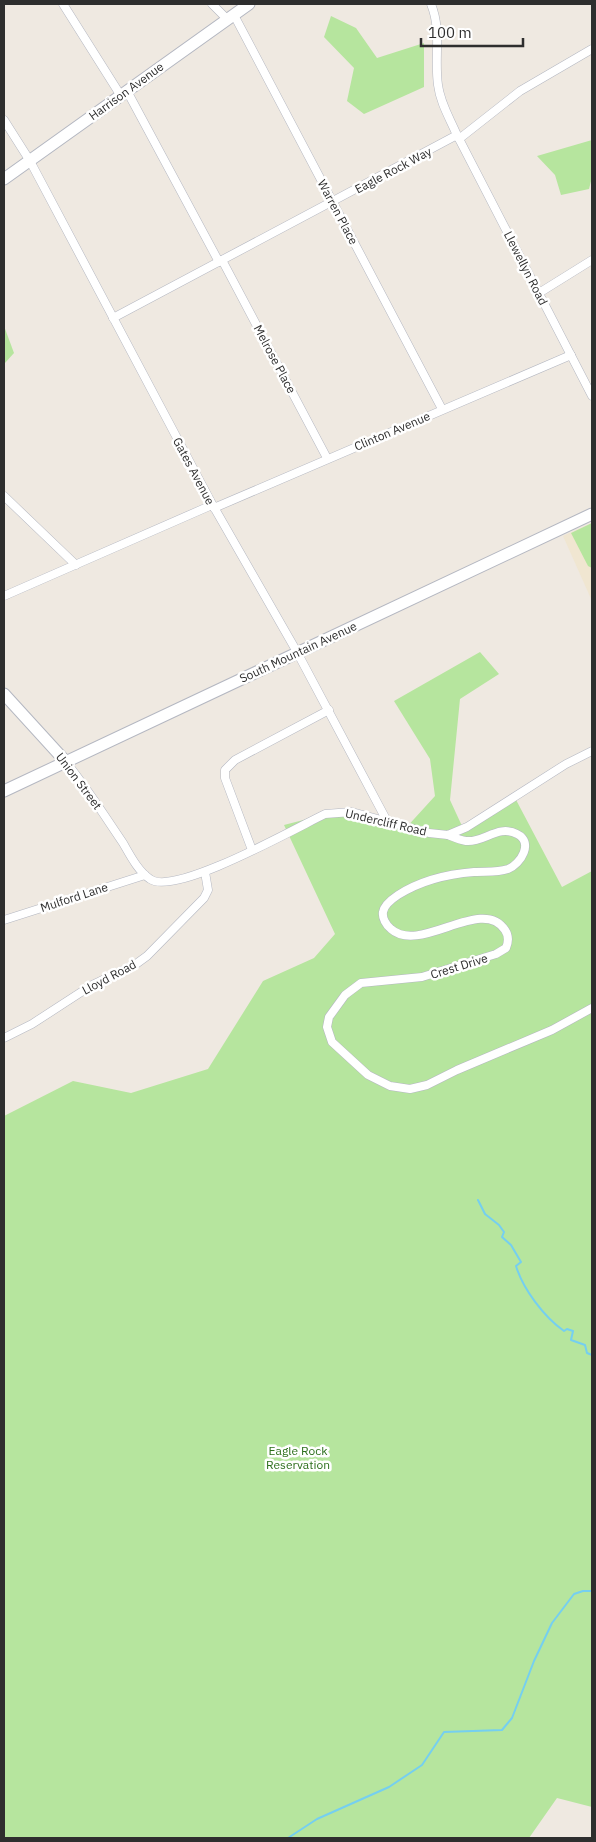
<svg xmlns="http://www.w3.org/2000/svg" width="596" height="1842" viewBox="0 0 596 1842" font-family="'IBM Plex Sans',sans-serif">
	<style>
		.education { fill: #f0e6d1 }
		.green { fill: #b6e59e }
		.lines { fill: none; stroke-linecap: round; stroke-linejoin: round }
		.stream { stroke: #75cff0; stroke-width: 2 }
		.street-casing { stroke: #b4b7c1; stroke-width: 9 }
		.secondary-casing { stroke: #b4b7c1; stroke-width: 13 }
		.street { stroke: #fff; stroke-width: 8 }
		.secondary { stroke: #fff; stroke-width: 11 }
		.labels { text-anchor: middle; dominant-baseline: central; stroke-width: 5; stroke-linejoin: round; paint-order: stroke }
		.street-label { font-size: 12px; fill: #2e2e2e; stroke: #fff }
		.park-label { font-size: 12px; fill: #2c6e1b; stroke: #fff }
	</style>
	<rect width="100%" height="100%" fill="#efe9e1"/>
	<polygon class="education" points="592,523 592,601 563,536"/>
	<g class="green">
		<polygon points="331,16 356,28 377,58 424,43 424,87 364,114 347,101 354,68 324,37"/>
		<polygon points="592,140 592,177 589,189 561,195 555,175 537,156"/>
		<polygon points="4,326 14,353 5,363 4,362"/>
		<polygon points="592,523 592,568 588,566 571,533"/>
		<polygon points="480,652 499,674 460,699 450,800 462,826 514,796 562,887 592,871 592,1807 557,1798 529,1838 4,1838 4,1116 73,1081 131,1093 208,1069 263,981 314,958 335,934 284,825 342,810 404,830 435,796 430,759 394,701"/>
	</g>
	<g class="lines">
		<g class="stream">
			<path d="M478,1200L485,1214L499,1225L504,1232L502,1237L511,1245L521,1262L516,1266C523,1289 544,1317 564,1331L567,1329L573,1331L571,1340L585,1345L587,1353L592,1355"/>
			<polyline points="288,1838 317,1819 389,1787 422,1765 444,1732 502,1730 512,1718 534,1661 552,1623 574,1594 583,1591 592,1591"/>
		</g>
		<defs>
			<g id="street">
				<polyline points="63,4 121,96"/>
				<polyline points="212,4 227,19"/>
				<path d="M431,4C442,31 434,57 438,85C440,102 449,117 456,133L592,396"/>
				<polyline points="234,15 442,409"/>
				<polyline points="127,91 219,262"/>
				<polyline points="4,120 30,161 211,502 297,652 387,821"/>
				<polyline points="459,139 520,91 592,49"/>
				<polyline points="222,260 327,458"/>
				<polyline points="539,293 592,260"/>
				<polyline points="113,318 457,135"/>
				<polyline points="4,496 76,565"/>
				<polyline points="214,508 571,355"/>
				<polyline points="4,596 212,505"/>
				<path d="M66,762C87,788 104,815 123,843C130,855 138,871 150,879C174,897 296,828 325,814L352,812L429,833L448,835L467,827L566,764L592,751"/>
				<path d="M448,835C453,837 460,840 466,841C484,843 498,824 517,834C534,842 521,864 508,869C496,873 485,871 474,872C448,874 420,881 398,895C392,899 384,905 383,912C382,918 386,925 391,929C420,955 482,895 505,930C509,936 509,941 506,948L496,954L422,977L361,983L345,995L329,1017L327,1027L332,1042L368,1075L390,1086L410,1089L427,1085L457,1070L552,1030L592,1008"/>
				<polyline points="252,850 225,778 225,770 235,760 329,710"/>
				<polyline points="4,920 145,875"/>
				<polyline points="4,1038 32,1024 92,985 136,964 147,956 204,898 208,890 205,872"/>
			</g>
			<g id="secondary">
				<polyline points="4,179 249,4"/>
				<polyline points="4,694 66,762"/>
				<polyline points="4,791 592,514"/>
			</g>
		</defs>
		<use href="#street" class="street-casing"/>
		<use href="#secondary" class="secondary-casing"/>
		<use href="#street" class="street"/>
		<use href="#secondary" class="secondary"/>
	</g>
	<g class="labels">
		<g class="street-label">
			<text transform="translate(126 91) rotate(-36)">Harrison Avenue</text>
			<text transform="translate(393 170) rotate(-28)">Eagle Rock Way</text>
			<text transform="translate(338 212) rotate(62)">Warren Place</text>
			<text transform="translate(526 268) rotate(63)">Llewellyn Road</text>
			<text transform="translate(275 359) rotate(62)">Melrose Place</text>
			<text transform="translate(392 431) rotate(-23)">Clinton Avenue</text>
			<text transform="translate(194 471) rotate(62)">Gates Avenue</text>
			<text transform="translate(298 652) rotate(-25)">South Mountain Avenue</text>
			<text transform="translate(79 781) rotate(53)">Union Street</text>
			<text transform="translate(386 822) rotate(13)">Undercliff Road</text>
			<text transform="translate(74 897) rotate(-18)">Mulford Lane</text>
			<text transform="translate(459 966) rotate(-17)">Crest Drive</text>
			<text transform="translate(109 977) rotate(-28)">Lloyd Road</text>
		</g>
		<g class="park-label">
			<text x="298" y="1450">Eagle Rock<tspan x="298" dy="14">Reservation</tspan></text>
		</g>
	</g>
	<rect width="596" height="1842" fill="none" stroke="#2e2e2e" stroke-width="10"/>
	<path d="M421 38v8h102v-8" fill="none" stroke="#2e2e2e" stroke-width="2.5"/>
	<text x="428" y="38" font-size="15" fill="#2e2e2e" stroke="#ffffff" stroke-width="4" paint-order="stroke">100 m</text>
</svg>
